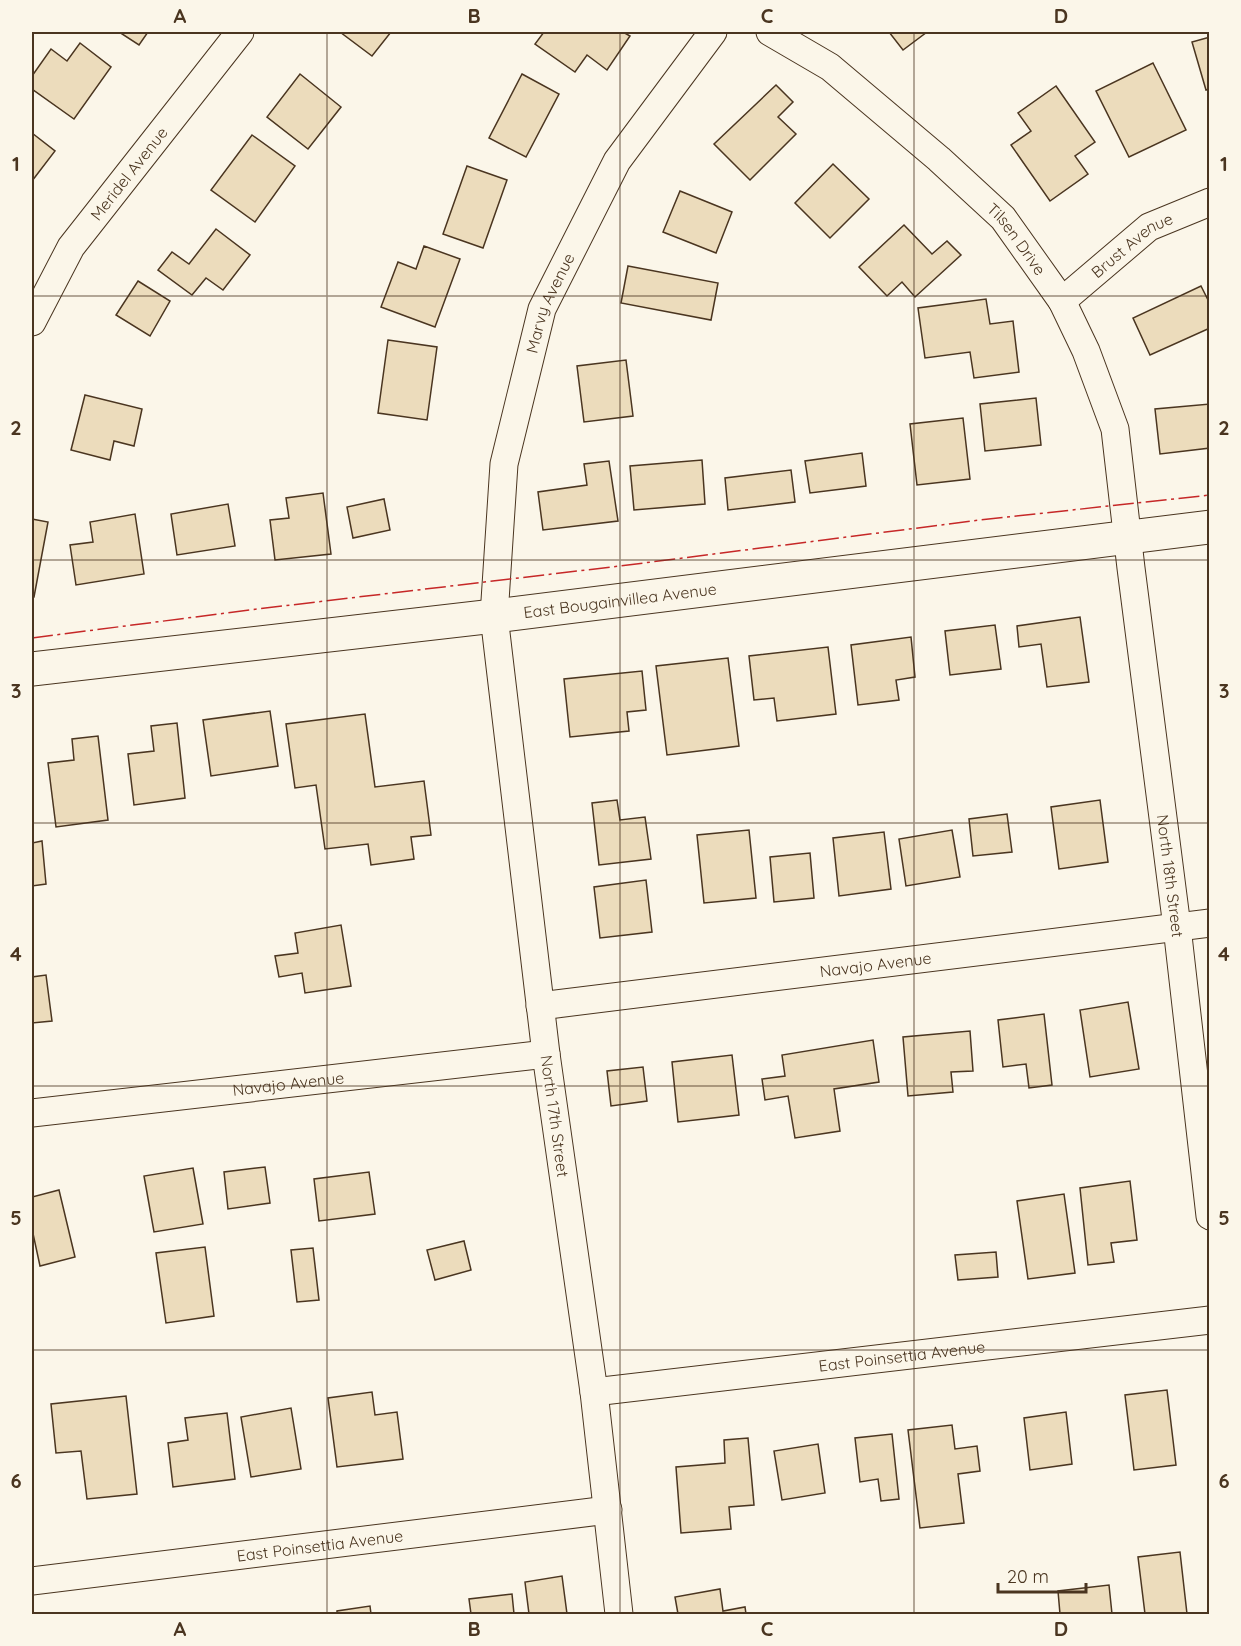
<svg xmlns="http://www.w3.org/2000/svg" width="1241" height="1646" viewBox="0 0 1241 1646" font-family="Quicksand,sans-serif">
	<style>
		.building { fill: #ecdcbc; stroke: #4a3520; stroke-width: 1.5 }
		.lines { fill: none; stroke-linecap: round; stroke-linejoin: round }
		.minor-casing { stroke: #4a3520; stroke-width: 29 }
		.tertiary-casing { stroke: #4a3520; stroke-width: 35 }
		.minor { stroke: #fbf6e9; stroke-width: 27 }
		.tertiary { stroke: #fbf6e9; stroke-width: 33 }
		.power { stroke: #c62828; stroke-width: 1.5; stroke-dasharray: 21 4.5 3 4.5; stroke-linecap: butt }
		.grid { fill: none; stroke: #4a3520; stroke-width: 1.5; stroke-opacity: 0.55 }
		.labels { text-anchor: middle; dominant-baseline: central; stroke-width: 4.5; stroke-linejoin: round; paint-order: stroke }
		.street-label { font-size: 16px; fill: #4a3520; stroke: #fbf6e9 }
		.neatline { fill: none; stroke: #4a3520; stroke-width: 2 }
		.grid-label { font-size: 20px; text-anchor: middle; font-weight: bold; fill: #4a3520 }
	</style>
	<rect width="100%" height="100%" fill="#fbf6e9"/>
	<g class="building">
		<polygon points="119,32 148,32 139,45"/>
		<polygon points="340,32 391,32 372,56"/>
		<polygon points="544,32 623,32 630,36 607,70 587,55 575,72 535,44"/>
		<polygon points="889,32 927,32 903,50"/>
		<polygon points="1210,37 1210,89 1206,90 1192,42"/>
		<polygon points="80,43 111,67 74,119 32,89 32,76 51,49 67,61"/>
		<polygon points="1153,63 1186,130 1129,157 1096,91"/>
		<polygon points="300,74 341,107 308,149 267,117"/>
		<polygon points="522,74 559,94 526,157 489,138"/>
		<polygon points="776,85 793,102 778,117 796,134 750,180 714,144"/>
		<polygon points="1056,86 1095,142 1075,156 1088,174 1050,201 1011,145 1031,131 1018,113"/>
		<polygon points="32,133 55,151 32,181"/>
		<polygon points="252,135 295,166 255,222 211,190"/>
		<polygon points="833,164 869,199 830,238 795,203"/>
		<polygon points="467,166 507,180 483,248 443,234"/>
		<polygon points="680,191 732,212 716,253 663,232"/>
		<polygon points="904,225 932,254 947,241 961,255 915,297 902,282 887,296 859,267"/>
		<polygon points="216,229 250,255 223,290 206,278 192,295 158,270 172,252 189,264"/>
		<polygon points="424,246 460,259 435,327 381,307 398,262 416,269"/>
		<polygon points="628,266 718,283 711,320 621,303"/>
		<polygon points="138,281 170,301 150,336 116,315"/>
		<polygon points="1201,286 1210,304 1210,328 1150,355 1133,318"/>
		<polygon points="986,299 990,324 1013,321 1019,372 974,378 970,352 925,358 918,308"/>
		<polygon points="388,340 437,347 427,420 378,413"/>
		<polygon points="626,360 633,416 584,422 577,366"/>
		<polygon points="85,395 142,409 134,446 114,441 110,460 71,450"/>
		<polygon points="1036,398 1041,445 985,451 980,404"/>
		<polygon points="1210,404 1210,448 1160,454 1155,409"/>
		<polygon points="963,418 970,479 917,485 910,424"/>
		<polygon points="862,453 866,486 810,493 805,461"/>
		<polygon points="702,460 705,504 634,510 630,466"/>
		<polygon points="609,461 618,521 543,530 538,492 587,485 584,464"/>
		<polygon points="791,470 795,502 728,510 725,478"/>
		<polygon points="323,493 331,554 275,560 270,520 289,518 286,498"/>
		<polygon points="384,499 390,530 353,538 347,507"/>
		<polygon points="228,504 235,546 177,555 171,514"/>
		<polygon points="135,514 144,574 76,585 70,545 93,542 90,522"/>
		<polygon points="32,519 48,522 34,597 32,597"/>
		<polygon points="1080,617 1089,682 1047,687 1041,644 1019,647 1017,626"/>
		<polygon points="995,625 1001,669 950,675 945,631"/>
		<polygon points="911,637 915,677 896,680 899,700 858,705 851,645"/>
		<polygon points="828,647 836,714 777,721 774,698 754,700 749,656"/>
		<polygon points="728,658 739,746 667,755 656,666"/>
		<polygon points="642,671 646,710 627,712 629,731 570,737 564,679"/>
		<polygon points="270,711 278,766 211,776 203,720"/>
		<polygon points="365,714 375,787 424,781 431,835 411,837 414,859 371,865 368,844 325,849 316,785 295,788 286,724"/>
		<polygon points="177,723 185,798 134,805 128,754 154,751 151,726"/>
		<polygon points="98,736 108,820 56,827 48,763 74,760 72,739"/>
		<polygon points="617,800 620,820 645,817 651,859 599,865 592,803"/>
		<polygon points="1100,800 1108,862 1059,869 1051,807"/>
		<polygon points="1007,814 1012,852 973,856 969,819"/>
		<polygon points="749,830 756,898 704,903 697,835"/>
		<polygon points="952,830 960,877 906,886 899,839"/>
		<polygon points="884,832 891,889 839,896 833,838"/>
		<polygon points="42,841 46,884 32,886 32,843"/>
		<polygon points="810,853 814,898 774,902 770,857"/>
		<polygon points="646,880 652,932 600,938 594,887"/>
		<polygon points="341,925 351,986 305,993 302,973 279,977 275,956 298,953 295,933"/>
		<polygon points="46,975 52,1021 32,1023 32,977"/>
		<polygon points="1128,1002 1139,1069 1090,1077 1080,1010"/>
		<polygon points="1044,1014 1052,1085 1029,1088 1026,1064 1003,1067 998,1020"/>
		<polygon points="970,1031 973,1071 951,1072 953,1092 908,1096 903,1037"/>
		<polygon points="873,1040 879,1082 834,1089 840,1131 795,1138 788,1096 765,1100 762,1079 785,1076 782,1055"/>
		<polygon points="732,1055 739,1115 678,1122 672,1062"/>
		<polygon points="643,1067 647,1101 611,1106 607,1071"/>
		<polygon points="265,1167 270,1203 228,1209 224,1172"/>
		<polygon points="193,1168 203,1224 154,1232 144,1176"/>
		<polygon points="369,1172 375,1214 319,1221 314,1179"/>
		<polygon points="1130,1181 1137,1240 1111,1243 1114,1262 1088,1265 1080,1188"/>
		<polygon points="59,1190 75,1257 40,1266 32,1229 32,1197"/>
		<polygon points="1064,1194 1075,1273 1028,1279 1017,1201"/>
		<polygon points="464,1241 471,1270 435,1280 427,1250"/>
		<polygon points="205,1247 214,1316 166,1323 156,1253"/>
		<polygon points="313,1248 319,1300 297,1302 291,1250"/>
		<polygon points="996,1252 998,1277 958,1280 955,1255"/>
		<polygon points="1167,1390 1176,1465 1134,1470 1125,1395"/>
		<polygon points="372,1392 375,1415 397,1412 403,1459 337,1467 328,1398"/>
		<polygon points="126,1396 137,1494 87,1499 81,1451 56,1453 51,1404"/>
		<polygon points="291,1408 301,1469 251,1477 241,1417"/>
		<polygon points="1066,1412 1072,1464 1030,1470 1024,1418"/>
		<polygon points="227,1413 235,1479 173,1487 168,1443 188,1440 185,1418"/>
		<polygon points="952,1425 955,1449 977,1446 980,1471 958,1474 964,1523 920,1528 908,1430"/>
		<polygon points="892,1434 899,1499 881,1501 878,1479 860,1482 855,1438"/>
		<polygon points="748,1438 754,1505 729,1507 731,1529 681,1533 676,1467 725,1463 724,1440"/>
		<polygon points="818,1444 825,1493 782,1500 774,1451"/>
		<polygon points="1180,1552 1187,1614 1145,1614 1138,1557"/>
		<polygon points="562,1576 567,1614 529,1614 525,1582"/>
		<polygon points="1109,1585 1112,1614 1060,1614 1058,1591"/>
		<polygon points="720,1589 723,1611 745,1607 746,1614 678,1614 675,1597"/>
		<polygon points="512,1594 514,1614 471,1614 469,1599"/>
		<polygon points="370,1606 371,1614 337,1614 337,1611"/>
	</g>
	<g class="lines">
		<defs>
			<g id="minor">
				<path id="s1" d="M770,32L830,67L939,159L1003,218L1062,301L1086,351L1115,429L1131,568L1177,927L1210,1216"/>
				<path id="s2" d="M1062,301L1149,227L1210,202"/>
				<path id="s3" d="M32,322L71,247L240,32"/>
				<path id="s4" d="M540,1006L1210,923"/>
				<path id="s5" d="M32,1113L546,1054"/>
				<path id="s6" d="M594,1392L1210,1320"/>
				<path id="s7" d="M32,1581L608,1510"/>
				<path id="s8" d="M619,1614L594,1392L546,1054L494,616L504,464L542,309L617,161L713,32"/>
			</g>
			<g id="tertiary">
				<path id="s9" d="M32,669L494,616L1210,527"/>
			</g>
		</defs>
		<use href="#minor" class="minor-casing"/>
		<use href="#tertiary" class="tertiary-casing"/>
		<use href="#minor" class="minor"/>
		<use href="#tertiary" class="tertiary"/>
		<polyline class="power" points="32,638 257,609 620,566 980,520 1210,495"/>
	</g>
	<path class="grid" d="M327,32V1614M620,32V1614M914,32V1614M32,296H1210M32,560H1210M32,823H1210M32,1086H1210M32,1350H1210"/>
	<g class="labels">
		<g class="street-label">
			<text stroke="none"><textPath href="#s3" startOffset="178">Meridel Avenue</textPath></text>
			<text stroke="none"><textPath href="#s1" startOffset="324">Tilsen Drive</textPath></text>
			<text stroke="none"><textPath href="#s2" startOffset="90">Brust Avenue</textPath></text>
			<text stroke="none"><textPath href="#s8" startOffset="1326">Marvy Avenue</textPath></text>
			<text stroke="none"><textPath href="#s9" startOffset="592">East Bougainvillea Avenue</textPath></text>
			<text stroke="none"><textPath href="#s1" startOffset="990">North 18th Street</textPath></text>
			<text stroke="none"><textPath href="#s4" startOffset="338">Navajo Avenue</textPath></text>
			<text stroke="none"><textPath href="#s5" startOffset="258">Navajo Avenue</textPath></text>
			<text transform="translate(555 1116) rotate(82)">North 17th Street</text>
			<text stroke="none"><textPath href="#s6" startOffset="310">East Poinsettia Avenue</textPath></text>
			<text stroke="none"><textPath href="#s7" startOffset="290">East Poinsettia Avenue</textPath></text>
		</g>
	</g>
	<rect width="1241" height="1646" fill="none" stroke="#fbf6e9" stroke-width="66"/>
	<path d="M998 1583v9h88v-9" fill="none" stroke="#4a3520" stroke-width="3"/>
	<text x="1007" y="1583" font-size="18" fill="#4a3520" stroke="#fbf6e9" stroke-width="4.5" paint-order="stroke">20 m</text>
	<rect x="33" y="33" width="1175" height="1580" class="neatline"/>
	<g class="grid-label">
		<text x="180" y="23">A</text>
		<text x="474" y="23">B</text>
		<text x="767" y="23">C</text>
		<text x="1061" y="23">D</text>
		<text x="16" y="171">1</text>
		<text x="1224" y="171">1</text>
		<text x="16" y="435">2</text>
		<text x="1224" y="435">2</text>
		<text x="16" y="698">3</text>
		<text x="1224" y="698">3</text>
		<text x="16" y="961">4</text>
		<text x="1224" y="961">4</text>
		<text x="16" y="1225">5</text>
		<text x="1224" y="1225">5</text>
		<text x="16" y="1488">6</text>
		<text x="1224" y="1488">6</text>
		<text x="180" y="1636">A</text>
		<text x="474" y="1636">B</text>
		<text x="767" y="1636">C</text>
		<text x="1061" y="1636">D</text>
	</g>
</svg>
